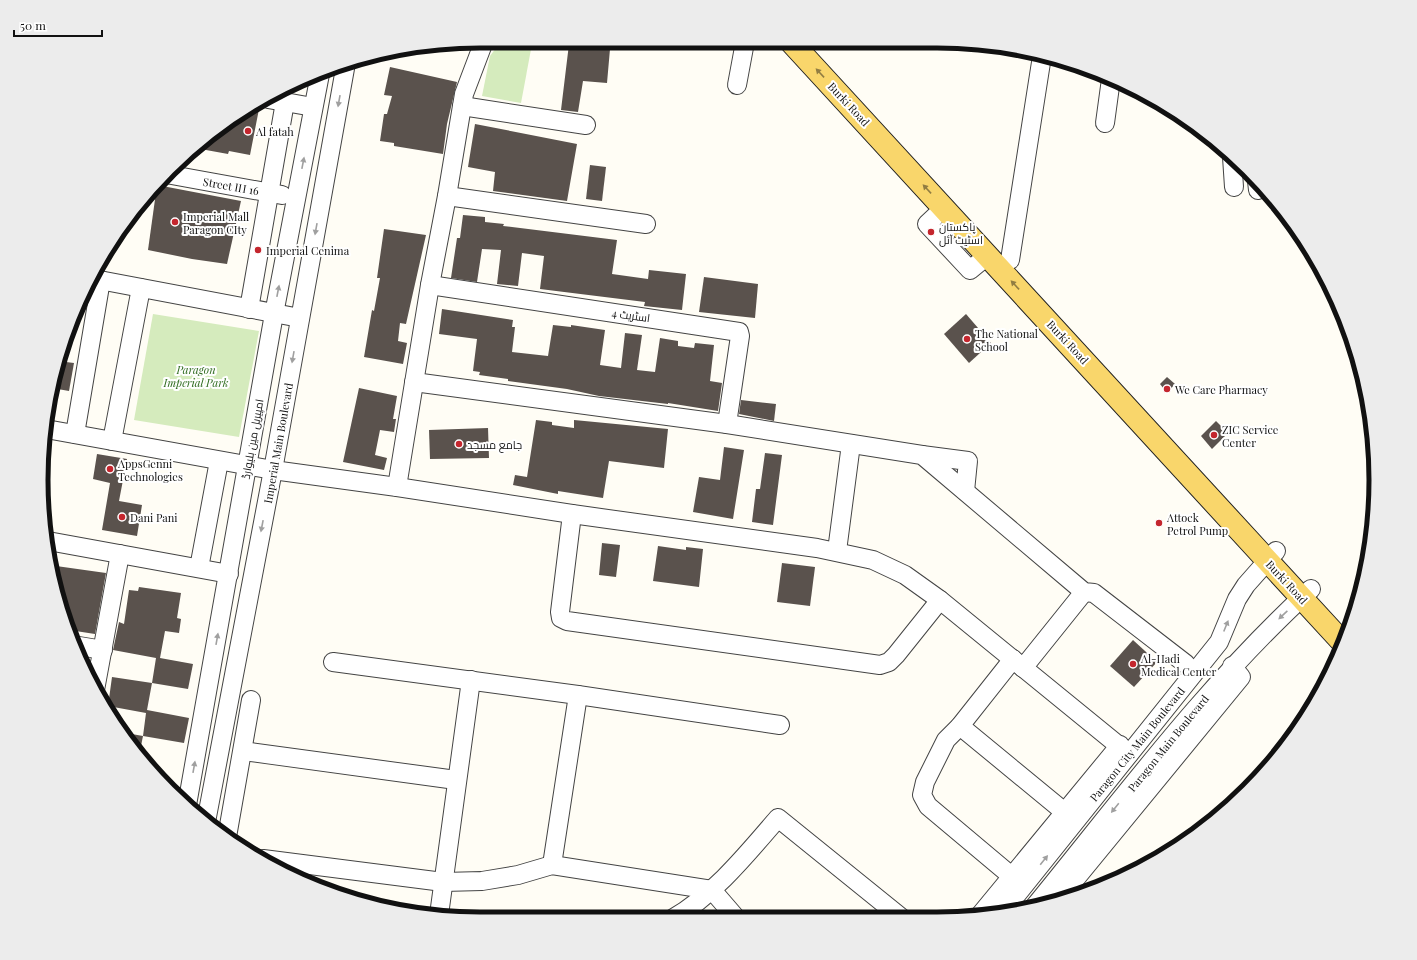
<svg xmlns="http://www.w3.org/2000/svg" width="1417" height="960" viewBox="0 0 1417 960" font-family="'Playfair Display',Cairo,serif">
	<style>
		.green { fill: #d5ebbd }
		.building { fill: #5a524d }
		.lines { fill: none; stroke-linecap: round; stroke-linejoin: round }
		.minor-casing { stroke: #444; stroke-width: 20 }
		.major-casing { stroke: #222; stroke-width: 24 }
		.minor { stroke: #fff; stroke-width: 18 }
		.major { stroke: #f9d66b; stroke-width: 22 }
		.oneway { fill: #917d42 }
		.oneway2 { fill: #a0a0a0 }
		.poi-dot { fill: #c4262e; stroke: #fff; stroke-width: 1.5 }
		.labels { text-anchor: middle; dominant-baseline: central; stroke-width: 4; stroke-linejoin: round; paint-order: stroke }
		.street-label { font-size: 11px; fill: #111; stroke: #fff }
		.poi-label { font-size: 11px; fill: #111; stroke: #fff; text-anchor: start }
		.park-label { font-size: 11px; font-style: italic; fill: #2f6b1f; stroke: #fff }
		.rim { fill: none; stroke: #111; stroke-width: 5 }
	</style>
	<rect width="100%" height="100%" fill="#fffdf5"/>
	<g class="green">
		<polygon points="499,44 532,44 521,103 482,96 490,56"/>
		<polygon points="153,314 259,331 239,437 134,420"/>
	</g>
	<g class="building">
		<polygon points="569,44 610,49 607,83 583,81 578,112 561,110"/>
		<polygon points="390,67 457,82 447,124 443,154 394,146 394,143 380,141 384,114 387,114 392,96 384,95"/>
		<polygon points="251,108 259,109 250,155 229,151 228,154 195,148 236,115"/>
		<polygon points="475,124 577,144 567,201 493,191 495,172 468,167"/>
		<polygon points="590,165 606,167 602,201 586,199"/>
		<polygon points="157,185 241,201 227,264 192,259 148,250"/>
		<polygon points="463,215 485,217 485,222 504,224 503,226 617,240 612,274 648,279 649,270 686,274 682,310 644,306 645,302 540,289 544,256 522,253 518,286 497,284 501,250 482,249 477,282 451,278 457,238 460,238"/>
		<polygon points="384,229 426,235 406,324 400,323 398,341 407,343 403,364 364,357 372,310 374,311 380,278 377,278"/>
		<polygon points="704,277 758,284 755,318 699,312"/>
		<polygon points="442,309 513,320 512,327 515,327 512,352 548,356 553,325 571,327 571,325 605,330 600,365 621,368 625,333 642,335 637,370 655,372 660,338 678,341 678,346 694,348 695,343 714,345 710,381 722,383 718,411 668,403 668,404 599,396 567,389 508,381 508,379 479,375 480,372 473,371 477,339 439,334"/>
		<polygon points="966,314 991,343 969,363 944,334"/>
		<polygon points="58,361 74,363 69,391 52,388"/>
		<polygon points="1167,377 1175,384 1167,393 1160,384"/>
		<polygon points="359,388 397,396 393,419 396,419 394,432 380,430 375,455 387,458 384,470 343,462"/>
		<polygon points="741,400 776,404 774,421 739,414"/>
		<polygon points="536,420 552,422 552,425 574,428 574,420 668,429 664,468 609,461 603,498 558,491 558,494 513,485 515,475 527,477"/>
		<polygon points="1216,421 1228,433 1212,449 1201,436"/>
		<polygon points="488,428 489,458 430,459 429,430"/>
		<polygon points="724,447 744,450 733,519 693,512 699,477 720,480"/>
		<polygon points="765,453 782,455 773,525 752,522 756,489 760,489"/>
		<polygon points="97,454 127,459 119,501 142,505 137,536 102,530 110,483 93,479"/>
		<polygon points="602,543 620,545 616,577 599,575"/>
		<polygon points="658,546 686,550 686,547 703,549 699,587 653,581"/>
		<polygon points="782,563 815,567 810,606 777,602"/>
		<polygon points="49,565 106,573 95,634 69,630 62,606 63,595 58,595"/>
		<polygon points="139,587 181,593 177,618 181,619 179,633 165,631 160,658 193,664 188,689 152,683 156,658 113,650 119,622 124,624 129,590 138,591"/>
		<polygon points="1133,640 1157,662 1134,687 1110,666"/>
		<polygon points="112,677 152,683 147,710 189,718 184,743 143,736 146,713 108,706"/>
		<polygon points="126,733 143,736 140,751 136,747"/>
	</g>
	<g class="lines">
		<defs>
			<g id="minor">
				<polyline points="737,85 745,42"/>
				<polyline points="268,99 313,107"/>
				<polyline points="462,106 586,125"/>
				<polyline points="1105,123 1111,79"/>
				<polyline points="1232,157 1234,187"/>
				<polyline points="166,174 282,195"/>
				<polyline points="1257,181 1258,190"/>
				<polyline points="447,196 646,224"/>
				<polyline points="944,208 927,224 970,270 987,256"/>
				<polyline points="1010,260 1042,56"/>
				<polyline points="94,279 300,318"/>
				<polyline points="430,285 739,332 740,336 727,424"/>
				<polyline points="249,309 285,102"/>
				<polyline points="414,382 727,424 922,455 1084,592 1094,593 1186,664"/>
				<polyline points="46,429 273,470 397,487 572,514 817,548 873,560 905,575 940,600 1129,754"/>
				<polyline points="75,434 101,280"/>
				<polyline points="112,441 141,288"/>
				<polyline points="922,455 968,461 965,491"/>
				<polyline points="397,487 430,285 447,196 464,94 483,44"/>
				<polyline points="572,514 560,612 561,618 567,621 880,665 889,662 896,655 940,600"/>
				<polyline points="48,541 229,574"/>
				<polyline points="837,551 851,444"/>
				<polyline points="199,568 219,461"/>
				<polyline points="73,645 103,650"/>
				<polyline points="1013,659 960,726 946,740 925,782 922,795 928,806 1021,884"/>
				<polyline points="333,662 578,695 780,725"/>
				<polyline points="1023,668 1084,592"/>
				<polyline points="95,690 120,554"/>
				<polyline points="960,726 1073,819"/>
				<polyline points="243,751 456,780"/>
				<polyline points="187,805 274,314 320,74"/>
				<polyline points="206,822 273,470 346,63"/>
				<polyline points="227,837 251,700"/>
				<polyline points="263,859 443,882 482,881 518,875 552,865 712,890 737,919"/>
				<polyline points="552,865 578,695"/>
				<polyline points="1059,899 1241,677 1232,666"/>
				<path d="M1034,907C1123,798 1207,684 1311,589"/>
				<polyline points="1002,913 1219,642 1237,599 1246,585 1276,551"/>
				<polyline points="439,915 471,680"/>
				<polyline points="980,915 1120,745"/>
				<path d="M672,919C715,894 746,855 778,818L903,919"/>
			</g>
			<path id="major" d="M791,42C976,242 1161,442 1344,644"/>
		</defs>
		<use href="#minor" class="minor-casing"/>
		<use href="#major" class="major-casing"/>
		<use href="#minor" class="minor"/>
		<use href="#major" class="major"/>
	</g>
	<defs><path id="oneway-solid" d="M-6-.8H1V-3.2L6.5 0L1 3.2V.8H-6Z"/></defs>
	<g class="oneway">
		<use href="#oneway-solid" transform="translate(820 73) rotate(-133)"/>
		<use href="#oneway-solid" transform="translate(927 189) rotate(-133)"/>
		<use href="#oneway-solid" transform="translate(1015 285) rotate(-133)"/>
	</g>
	<g class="oneway2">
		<use href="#oneway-solid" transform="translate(339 101) rotate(100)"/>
		<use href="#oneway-solid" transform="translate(303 163) rotate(-79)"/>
		<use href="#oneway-solid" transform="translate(316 229) rotate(100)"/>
		<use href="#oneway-solid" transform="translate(278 291) rotate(-79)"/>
		<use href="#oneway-solid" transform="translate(293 357) rotate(100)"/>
		<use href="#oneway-solid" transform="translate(262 526) rotate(101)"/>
		<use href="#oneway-solid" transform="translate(1283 615) rotate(137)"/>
		<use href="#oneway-solid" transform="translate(1226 626) rotate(-68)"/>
		<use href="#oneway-solid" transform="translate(217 639) rotate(-80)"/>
		<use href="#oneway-solid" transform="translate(194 767) rotate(-80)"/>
		<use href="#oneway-solid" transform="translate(1115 808) rotate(129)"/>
		<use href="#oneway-solid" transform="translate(1044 860) rotate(-51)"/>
	</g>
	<g class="poi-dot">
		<circle cx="248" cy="131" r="4"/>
		<circle cx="175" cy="222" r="4"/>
		<circle cx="931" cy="232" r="4"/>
		<circle cx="258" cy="250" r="4"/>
		<circle cx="967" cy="339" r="4"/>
		<circle cx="1167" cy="389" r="4"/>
		<circle cx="1214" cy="435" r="4"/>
		<circle cx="459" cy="444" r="4"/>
		<circle cx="110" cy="469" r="4"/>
		<circle cx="122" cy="517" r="4"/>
		<circle cx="1159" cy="523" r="4"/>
		<circle cx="1133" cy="664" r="4"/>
	</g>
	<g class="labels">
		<g class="street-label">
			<text transform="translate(849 104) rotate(47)">Burki Road</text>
			<text transform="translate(231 186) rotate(10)">Street IH 16</text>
			<text transform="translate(631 315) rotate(8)">اسٹریٹ 4</text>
			<text transform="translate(1068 342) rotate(47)">Burki Road</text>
			<text transform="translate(252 439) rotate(-80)">امپیریل مین بلیوارڈ</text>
			<text transform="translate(278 443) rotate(-80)">Imperial Main Boulevard</text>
			<text transform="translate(1287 582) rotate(47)">Burki Road</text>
			<text transform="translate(1168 743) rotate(-51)">Paragon Main Boulevard</text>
			<text transform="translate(1137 744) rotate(-51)">Paragon City Main Boulevard</text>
		</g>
		<g class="poi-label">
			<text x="256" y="131">Al fatah</text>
			<text x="183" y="216">Imperial Mall<tspan x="183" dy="13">Paragon CIty</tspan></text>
			<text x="939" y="226">پاکستان<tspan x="939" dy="13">اسٹیٹ آئل</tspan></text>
			<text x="266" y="250">Imperial Cenima</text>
			<text x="975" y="333">The National<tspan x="975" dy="13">School</tspan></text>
			<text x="1175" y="389">We Care Pharmacy</text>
			<text x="1222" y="429">ZIC Service<tspan x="1222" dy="13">Center</tspan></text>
			<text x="467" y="444">جامع مسجد</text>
			<text x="118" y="463">AppsGenni<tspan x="118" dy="13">Technologies</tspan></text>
			<text x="130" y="517">Dani Pani</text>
			<text x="1167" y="517">Attock<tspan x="1167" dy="13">Petrol Pump</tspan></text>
			<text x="1141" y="658">Al-Hadi<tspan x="1141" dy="13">Medical Center</tspan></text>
		</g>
		<g class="park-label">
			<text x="196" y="369">Paragon<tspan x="196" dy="13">Imperial Park</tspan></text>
		</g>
	</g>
	<path d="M0 0H1417V960H0ZM480 48H937A432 432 0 0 1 1369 480V480A432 432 0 0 1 937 912H480A432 432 0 0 1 48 480V480A432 432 0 0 1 480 48Z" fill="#ececec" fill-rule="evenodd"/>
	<path class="rim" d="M480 48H937A432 432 0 0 1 1369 480V480A432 432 0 0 1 937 912H480A432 432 0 0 1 48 480V480A432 432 0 0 1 480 48Z"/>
	<path d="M14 30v6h88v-6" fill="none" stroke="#111111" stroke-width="2"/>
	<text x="20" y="30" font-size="12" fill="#111111" stroke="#ffffff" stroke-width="3" paint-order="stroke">50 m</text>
</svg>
